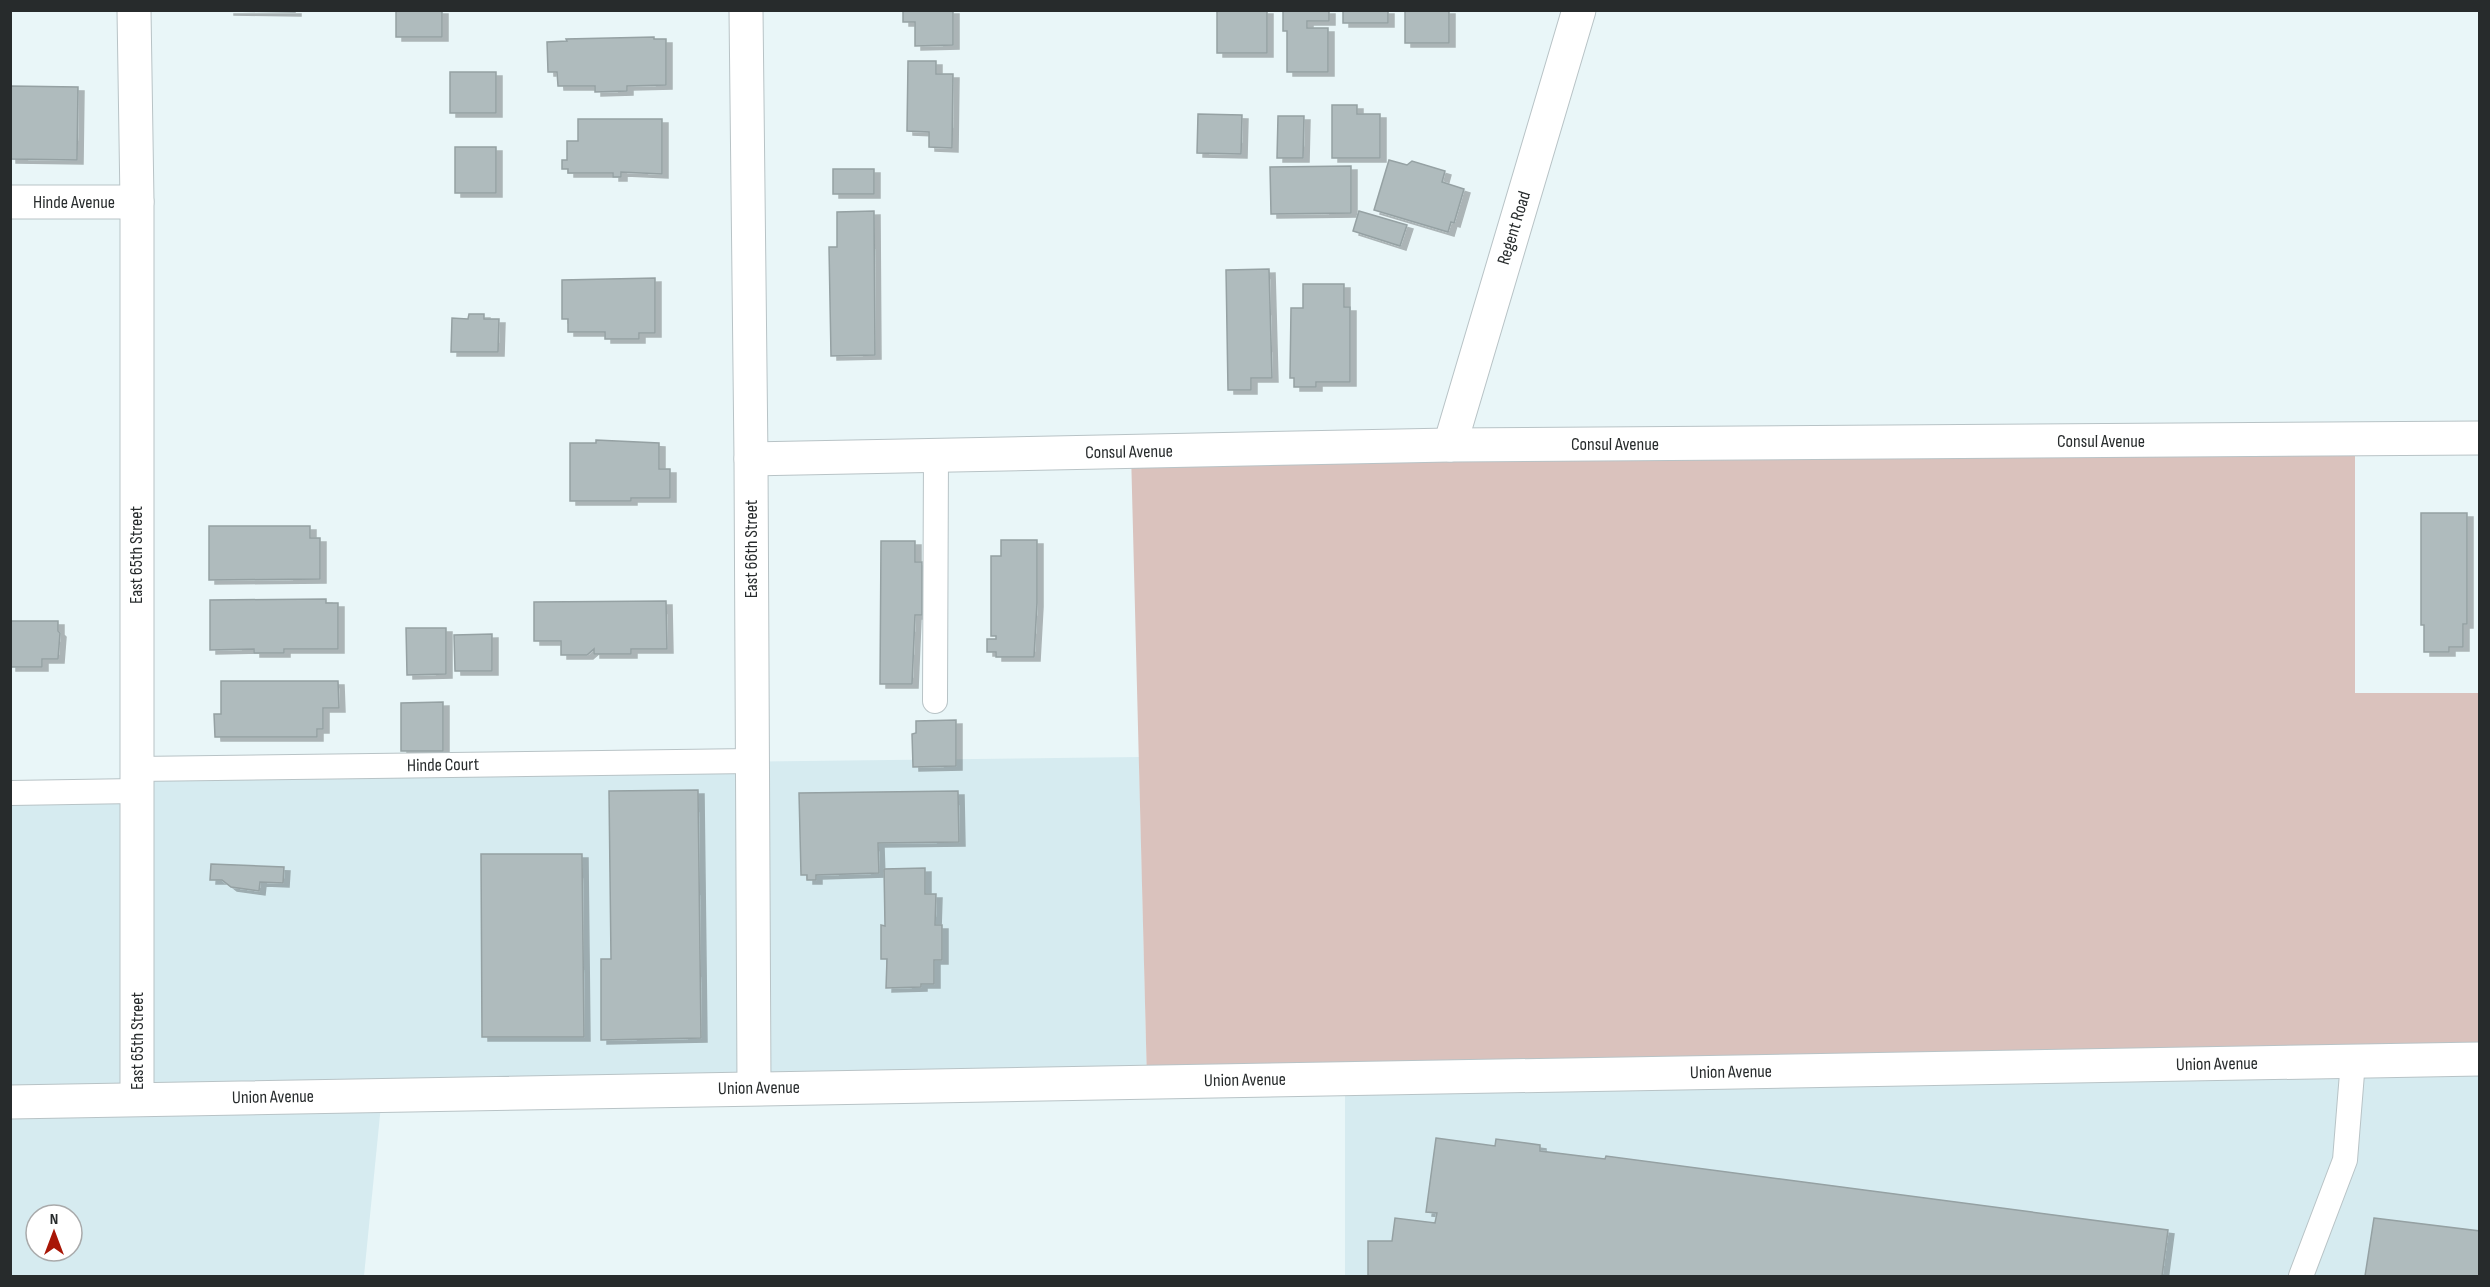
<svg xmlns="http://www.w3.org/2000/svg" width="2490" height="1287" viewBox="0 0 2490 1287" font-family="'Sofia Sans Condensed',sans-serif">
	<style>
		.built { fill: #d6ebf0; fill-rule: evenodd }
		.green { fill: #dac2bd }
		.building { fill: #afbbbd; stroke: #95a1a3; stroke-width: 1.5; filter: url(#shadow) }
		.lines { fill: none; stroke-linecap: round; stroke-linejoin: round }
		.lane-casing { stroke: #b8c3c6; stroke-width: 26 }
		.street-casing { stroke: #b8c3c6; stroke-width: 35 }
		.secondary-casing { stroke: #b8c3c6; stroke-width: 35 }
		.lane { stroke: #fff; stroke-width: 24 }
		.street { stroke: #fff; stroke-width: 33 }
		.secondary { stroke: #fff; stroke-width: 33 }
		.labels { text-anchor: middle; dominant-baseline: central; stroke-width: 5; stroke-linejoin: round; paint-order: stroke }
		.street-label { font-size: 18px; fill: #272b2c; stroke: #fff }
	</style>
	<defs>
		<filter id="shadow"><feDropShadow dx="6" dy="4" stdDeviation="0" flood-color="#0004"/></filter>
	</defs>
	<rect width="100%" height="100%" fill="#e9f6f8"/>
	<g class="built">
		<path d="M1139,757L1147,1082L382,1095L364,1276H11L10,793L136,791V769ZM36,1215H72V1251H36Z"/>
		<polygon points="2479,1059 2479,1276 1345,1276 1345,1079"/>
	</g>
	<polygon class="green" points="2355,439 2355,693 2479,693 2479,1059 1147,1082 1131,452"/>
	<g class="building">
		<polygon points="295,10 295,12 228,11 228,10"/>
		<rect x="396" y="10" width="46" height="27"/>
		<polygon points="903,10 953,10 953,45 915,46 915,22 903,22"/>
		<rect x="1217" y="10" width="50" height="43"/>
		<polygon points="1283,10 1329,10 1329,21 1307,21 1307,28 1328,28 1328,72 1287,72 1287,31 1283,31"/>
		<rect x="1343" y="10" width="45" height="13"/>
		<rect x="1405" y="10" width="44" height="33"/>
		<polygon points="654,37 654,39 666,39 666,85 627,86 627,91 595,92 595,86 558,86 557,72 548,72 547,42 567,41 566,39"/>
		<polygon points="908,61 936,61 936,74 953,74 952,148 929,147 929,132 907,131"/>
		<rect x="450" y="72" width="46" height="41"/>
		<polygon points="10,86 78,87 77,160 10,159"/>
		<polygon points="1332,105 1357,105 1357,114 1380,114 1380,158 1332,158"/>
		<polygon points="1198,114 1242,115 1241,154 1197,153"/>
		<polygon points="1278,116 1304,116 1303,158 1277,158"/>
		<polygon points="578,119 662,119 662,174 621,172 621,177 613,177 613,173 568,173 568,169 562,169 562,160 567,160 567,141 578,141"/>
		<rect x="455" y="147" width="41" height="46"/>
		<polygon points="1389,160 1407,165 1412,161 1445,171 1442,182 1464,189 1454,223 1451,222 1448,232 1374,210"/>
		<polygon points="1351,166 1351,213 1271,214 1270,167"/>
		<rect x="833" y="169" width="41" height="25"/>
		<polygon points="874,211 875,355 831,356 829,247 837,247 837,212"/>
		<polygon points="1359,211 1407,225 1400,246 1353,231"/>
		<polygon points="1269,269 1272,378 1251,378 1251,390 1228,390 1226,270"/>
		<polygon points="655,278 655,333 639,333 639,339 605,339 605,332 568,332 568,319 562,319 562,280"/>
		<polygon points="1303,284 1344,284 1344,307 1350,307 1350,382 1316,382 1316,387 1294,387 1294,378 1290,378 1291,308 1303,308"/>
		<polygon points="469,314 484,314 484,319 499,319 498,352 451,352 452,318 468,319"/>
		<polygon points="596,440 659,443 659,469 670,469 670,498 631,498 631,501 570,501 570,443 596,443"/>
		<polygon points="2421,513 2467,513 2467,624 2463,624 2463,647 2449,647 2449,652 2424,652 2424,625 2421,625"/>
		<polygon points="209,526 310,526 310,538 320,538 320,579 209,580"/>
		<polygon points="1001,540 1037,540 1037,603 1034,657 996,657 996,652 987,652 987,639 996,639 996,636 991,636 991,556 1001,556"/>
		<polygon points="881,541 915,541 915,562 922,562 922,615 915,615 912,684 880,684"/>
		<polygon points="326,599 326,603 338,603 338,649 284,649 284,653 254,653 254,649 210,650 210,600"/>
		<polygon points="666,601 667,649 631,649 631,654 594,654 594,649 587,655 561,655 561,641 534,641 534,602"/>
		<polygon points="10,621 58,621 58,631 60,633 58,659 42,659 42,667 10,667"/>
		<polygon points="406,628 446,628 446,674 407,675"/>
		<polygon points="492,634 492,671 455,671 454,635"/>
		<polygon points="221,681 338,681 339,708 323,708 323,729 317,729 317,737 215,737 214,714 221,714"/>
		<polygon points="443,702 443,751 401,751 401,703"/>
		<polygon points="956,720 956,766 913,767 912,734 916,733 916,721"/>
		<polygon points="698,790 701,1038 601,1040 601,959 611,959 609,791"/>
		<polygon points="958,791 959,842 878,843 879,873 816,875 816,880 807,880 807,875 801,875 799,793"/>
		<polygon points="481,854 582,854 584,1037 482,1037"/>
		<polygon points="211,864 284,867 283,883 260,882 259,891 231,887 222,880 210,880"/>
		<polygon points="925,868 925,894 936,894 935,925 942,925 942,960 934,960 934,984 921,984 921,987 886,988 887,959 881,959 881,925 885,926 884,869"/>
		<polygon points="1436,1138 1495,1146 1496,1139 1540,1145 1540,1151 1605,1159 1606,1156 2168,1230 2162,1276 1368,1276 1368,1241 1392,1241 1395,1218 1435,1223 1437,1213 1426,1212"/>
		<polygon points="2374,1218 2480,1231 2480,1276 2365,1276"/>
	</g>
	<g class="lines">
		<defs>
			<g id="lane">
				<polyline points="935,701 936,455"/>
				<polyline points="136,769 751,761"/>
				<polyline points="10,793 136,791"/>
				<polyline points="2301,1276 2345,1160 2353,1061"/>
			</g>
			<g id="street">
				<polyline points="746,10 751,459 754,1088"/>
				<polyline points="10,202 137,202"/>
				<polyline points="1450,445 1579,10"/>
				<polyline points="751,459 1450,445 2480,438"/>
			</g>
			<g id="secondary">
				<polyline points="134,10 137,202 137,1099"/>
				<polyline points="10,1102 2480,1059"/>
			</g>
		</defs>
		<use href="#lane" class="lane-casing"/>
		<use href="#street" class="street-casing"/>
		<use href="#secondary" class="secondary-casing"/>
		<use href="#lane" class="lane"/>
		<use href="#street" class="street"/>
		<use href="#secondary" class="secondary"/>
	</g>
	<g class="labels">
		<g class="street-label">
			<text x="74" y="202">Hinde Avenue</text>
			<text transform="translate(1514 228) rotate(-73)">Regent Road</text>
			<text x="2101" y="441">Consul Avenue</text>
			<text x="1615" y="444">Consul Avenue</text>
			<text transform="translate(1129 452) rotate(-1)">Consul Avenue</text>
			<text transform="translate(751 549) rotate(-90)">East 66th Street</text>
			<text transform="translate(136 555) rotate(-90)">East 65th Street</text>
			<text transform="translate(443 765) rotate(-1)">Hinde Court</text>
			<text transform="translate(137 1041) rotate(-90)">East 65th Street</text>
			<text transform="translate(2217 1064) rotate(-1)">Union Avenue</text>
			<text transform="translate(1731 1072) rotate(-1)">Union Avenue</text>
			<text transform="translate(1245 1080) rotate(-1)">Union Avenue</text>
			<text transform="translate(759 1088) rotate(-1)">Union Avenue</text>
			<text transform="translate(273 1097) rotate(-1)">Union Avenue</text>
		</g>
	</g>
	<rect width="2490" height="1287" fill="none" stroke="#272b2c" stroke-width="24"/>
	<g transform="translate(54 1233)"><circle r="28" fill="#ffffff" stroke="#a9aaab" stroke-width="1.5"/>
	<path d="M0-4.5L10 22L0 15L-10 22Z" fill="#a81606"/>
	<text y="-9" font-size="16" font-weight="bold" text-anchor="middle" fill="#272b2c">N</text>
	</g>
</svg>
